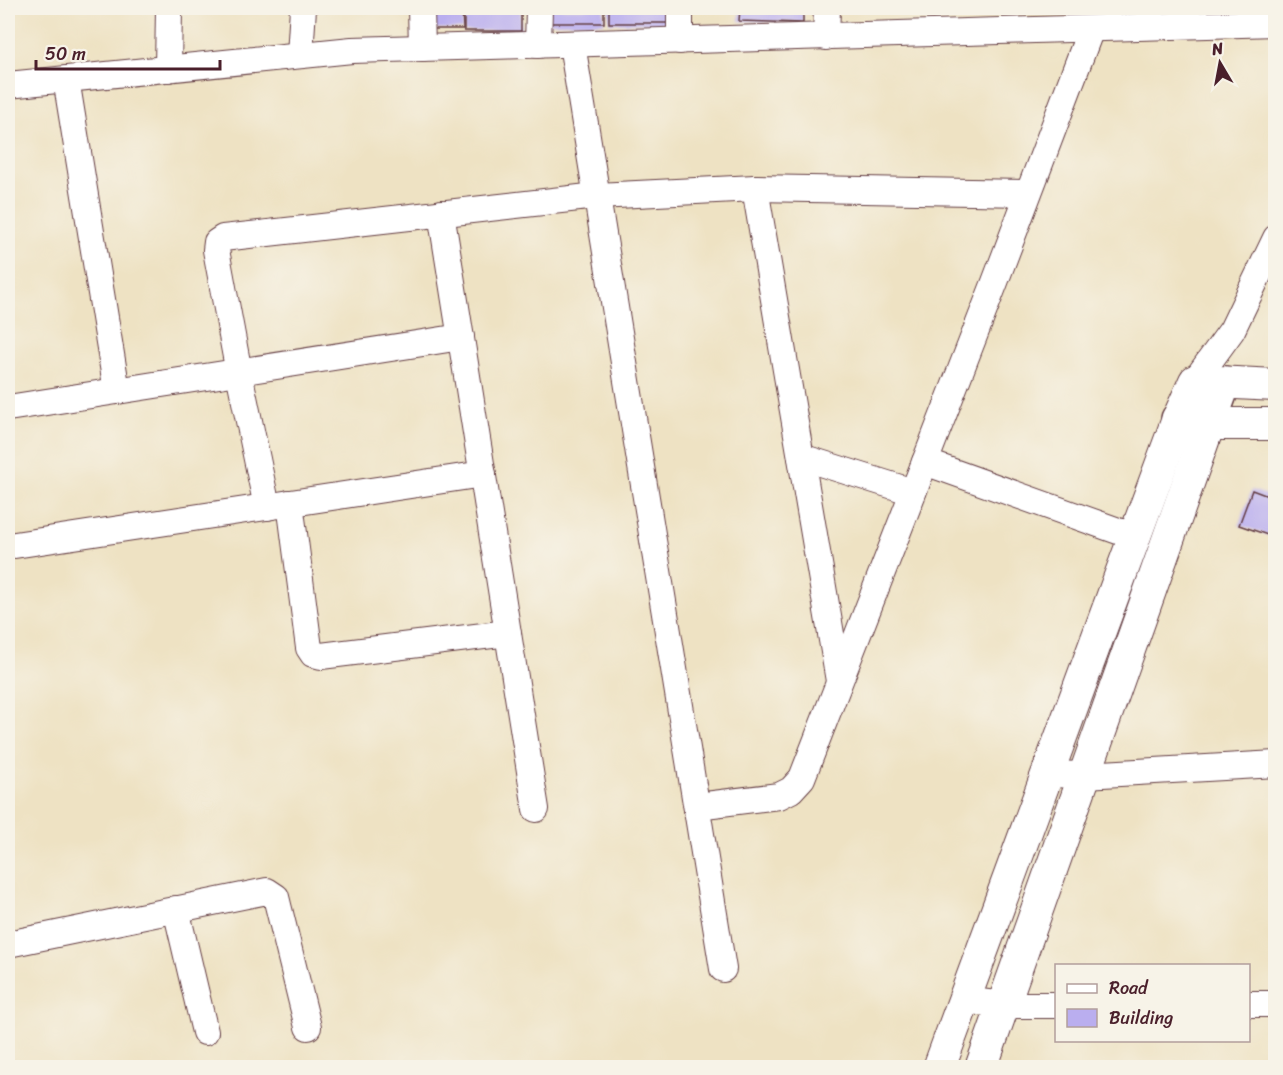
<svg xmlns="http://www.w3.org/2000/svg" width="1283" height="1075" viewBox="0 0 1283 1075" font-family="Sriracha,sans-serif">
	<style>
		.building { fill: #baaeef }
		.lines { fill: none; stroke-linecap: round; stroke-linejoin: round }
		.minor-casing { stroke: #633c42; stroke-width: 28 }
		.major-casing { stroke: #633c42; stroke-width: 34 }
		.highway-casing { stroke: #633c42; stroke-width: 36 }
		.minor { stroke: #fff; stroke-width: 26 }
		.major { stroke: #fff; stroke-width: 32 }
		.highway { stroke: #fff; stroke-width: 33 }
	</style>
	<rect width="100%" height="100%" fill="#f7f3e8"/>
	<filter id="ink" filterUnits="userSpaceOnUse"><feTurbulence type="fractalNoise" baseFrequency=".0167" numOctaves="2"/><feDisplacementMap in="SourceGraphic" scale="12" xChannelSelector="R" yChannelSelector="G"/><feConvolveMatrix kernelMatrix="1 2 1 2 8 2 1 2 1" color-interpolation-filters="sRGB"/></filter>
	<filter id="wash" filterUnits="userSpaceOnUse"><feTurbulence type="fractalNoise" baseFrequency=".008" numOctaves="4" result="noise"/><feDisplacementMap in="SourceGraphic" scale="24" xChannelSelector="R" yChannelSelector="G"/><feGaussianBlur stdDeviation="1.35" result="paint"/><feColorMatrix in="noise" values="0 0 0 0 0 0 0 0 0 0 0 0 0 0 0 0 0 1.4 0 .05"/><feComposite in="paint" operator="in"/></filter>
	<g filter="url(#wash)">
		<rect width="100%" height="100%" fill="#eee2c3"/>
		<g id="blocks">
			<g class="building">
				<polygon points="423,8 462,8 463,29 423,29"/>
				<rect x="464" y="8" width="57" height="23"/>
				<rect x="543" y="8" width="61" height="15"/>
				<rect x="609" y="8" width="61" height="15"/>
				<polygon points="740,8 803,8 803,23 739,21"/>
				<polygon points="1252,490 1276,499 1276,538 1239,525"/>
			</g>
		</g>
	</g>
	<g filter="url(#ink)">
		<use href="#blocks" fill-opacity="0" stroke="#633c42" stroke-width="1.5"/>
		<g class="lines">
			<defs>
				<g id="minor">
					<polyline points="421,8 422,48"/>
					<polyline points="826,37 827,8"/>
					<polyline points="680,41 680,8"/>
					<polyline points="572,44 723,969"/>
					<polyline points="538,45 539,8"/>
					<polyline points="300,55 303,8"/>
					<polyline points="168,69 169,8"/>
					<polyline points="66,79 117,391"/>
					<polyline points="8,85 352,50 1276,23"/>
					<polyline points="755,188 839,681"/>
					<polyline points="441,213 536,809"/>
					<polyline points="1195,381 1232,330 1276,238"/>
					<polyline points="8,408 461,337"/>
					<polyline points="801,457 913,492"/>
					<polyline points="925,462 1135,537"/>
					<polyline points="290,503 309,648 313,654 321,656 508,633"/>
					<polyline points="267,507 239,373 216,250 217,242 223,238 597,196 755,188 1028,193"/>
					<polyline points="8,546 483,474"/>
					<polyline points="1047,774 1085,775 1276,764"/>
					<polyline points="697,806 779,796 791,790 802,778 995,282 1091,29"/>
					<polyline points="176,909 205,1032"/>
					<polyline points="8,944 267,891 276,897 308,1027"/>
					<polyline points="964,1000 1003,1005 1056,1005"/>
					<polyline points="1248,1004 1276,1004"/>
				</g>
				<g id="major">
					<polyline points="939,1068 1178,419 1195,381 1276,385"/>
					<polyline points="981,1068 1209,424 1276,424"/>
				</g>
				<polyline id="highway" points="1178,419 1209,424 1224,383"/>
			</defs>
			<use href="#minor" class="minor-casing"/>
			<use href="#major" class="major-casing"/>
			<use href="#highway" class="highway-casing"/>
			<use href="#minor" class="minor"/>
			<use href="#major" class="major"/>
			<use href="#highway" class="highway"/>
		</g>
	</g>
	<rect width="1283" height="1075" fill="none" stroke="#f7f3e8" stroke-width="30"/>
	<rect x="1055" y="964" width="195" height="78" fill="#f7f3e8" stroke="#b29e9c" stroke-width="1.5"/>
	<rect x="1067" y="984" width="30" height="9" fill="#ffffff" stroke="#b29e9c" stroke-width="1.5"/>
	<text x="1109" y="994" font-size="18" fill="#4a1f2b">Road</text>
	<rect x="1067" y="1009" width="30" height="18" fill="#baaeef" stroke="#b29e9c" stroke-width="1.5"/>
	<text x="1109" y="1024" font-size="18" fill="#4a1f2b">Building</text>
	<g transform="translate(1220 63) rotate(350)" stroke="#f7f3e8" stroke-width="4.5" paint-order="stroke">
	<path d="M0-4.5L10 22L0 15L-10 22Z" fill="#4a1f2b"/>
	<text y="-9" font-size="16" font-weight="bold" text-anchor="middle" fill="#4a1f2b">N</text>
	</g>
	<path d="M36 60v9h184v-9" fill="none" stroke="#4a1f2b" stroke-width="3"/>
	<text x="45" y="60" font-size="18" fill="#4a1f2b" stroke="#f7f3e8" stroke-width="4.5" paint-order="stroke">50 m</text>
</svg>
